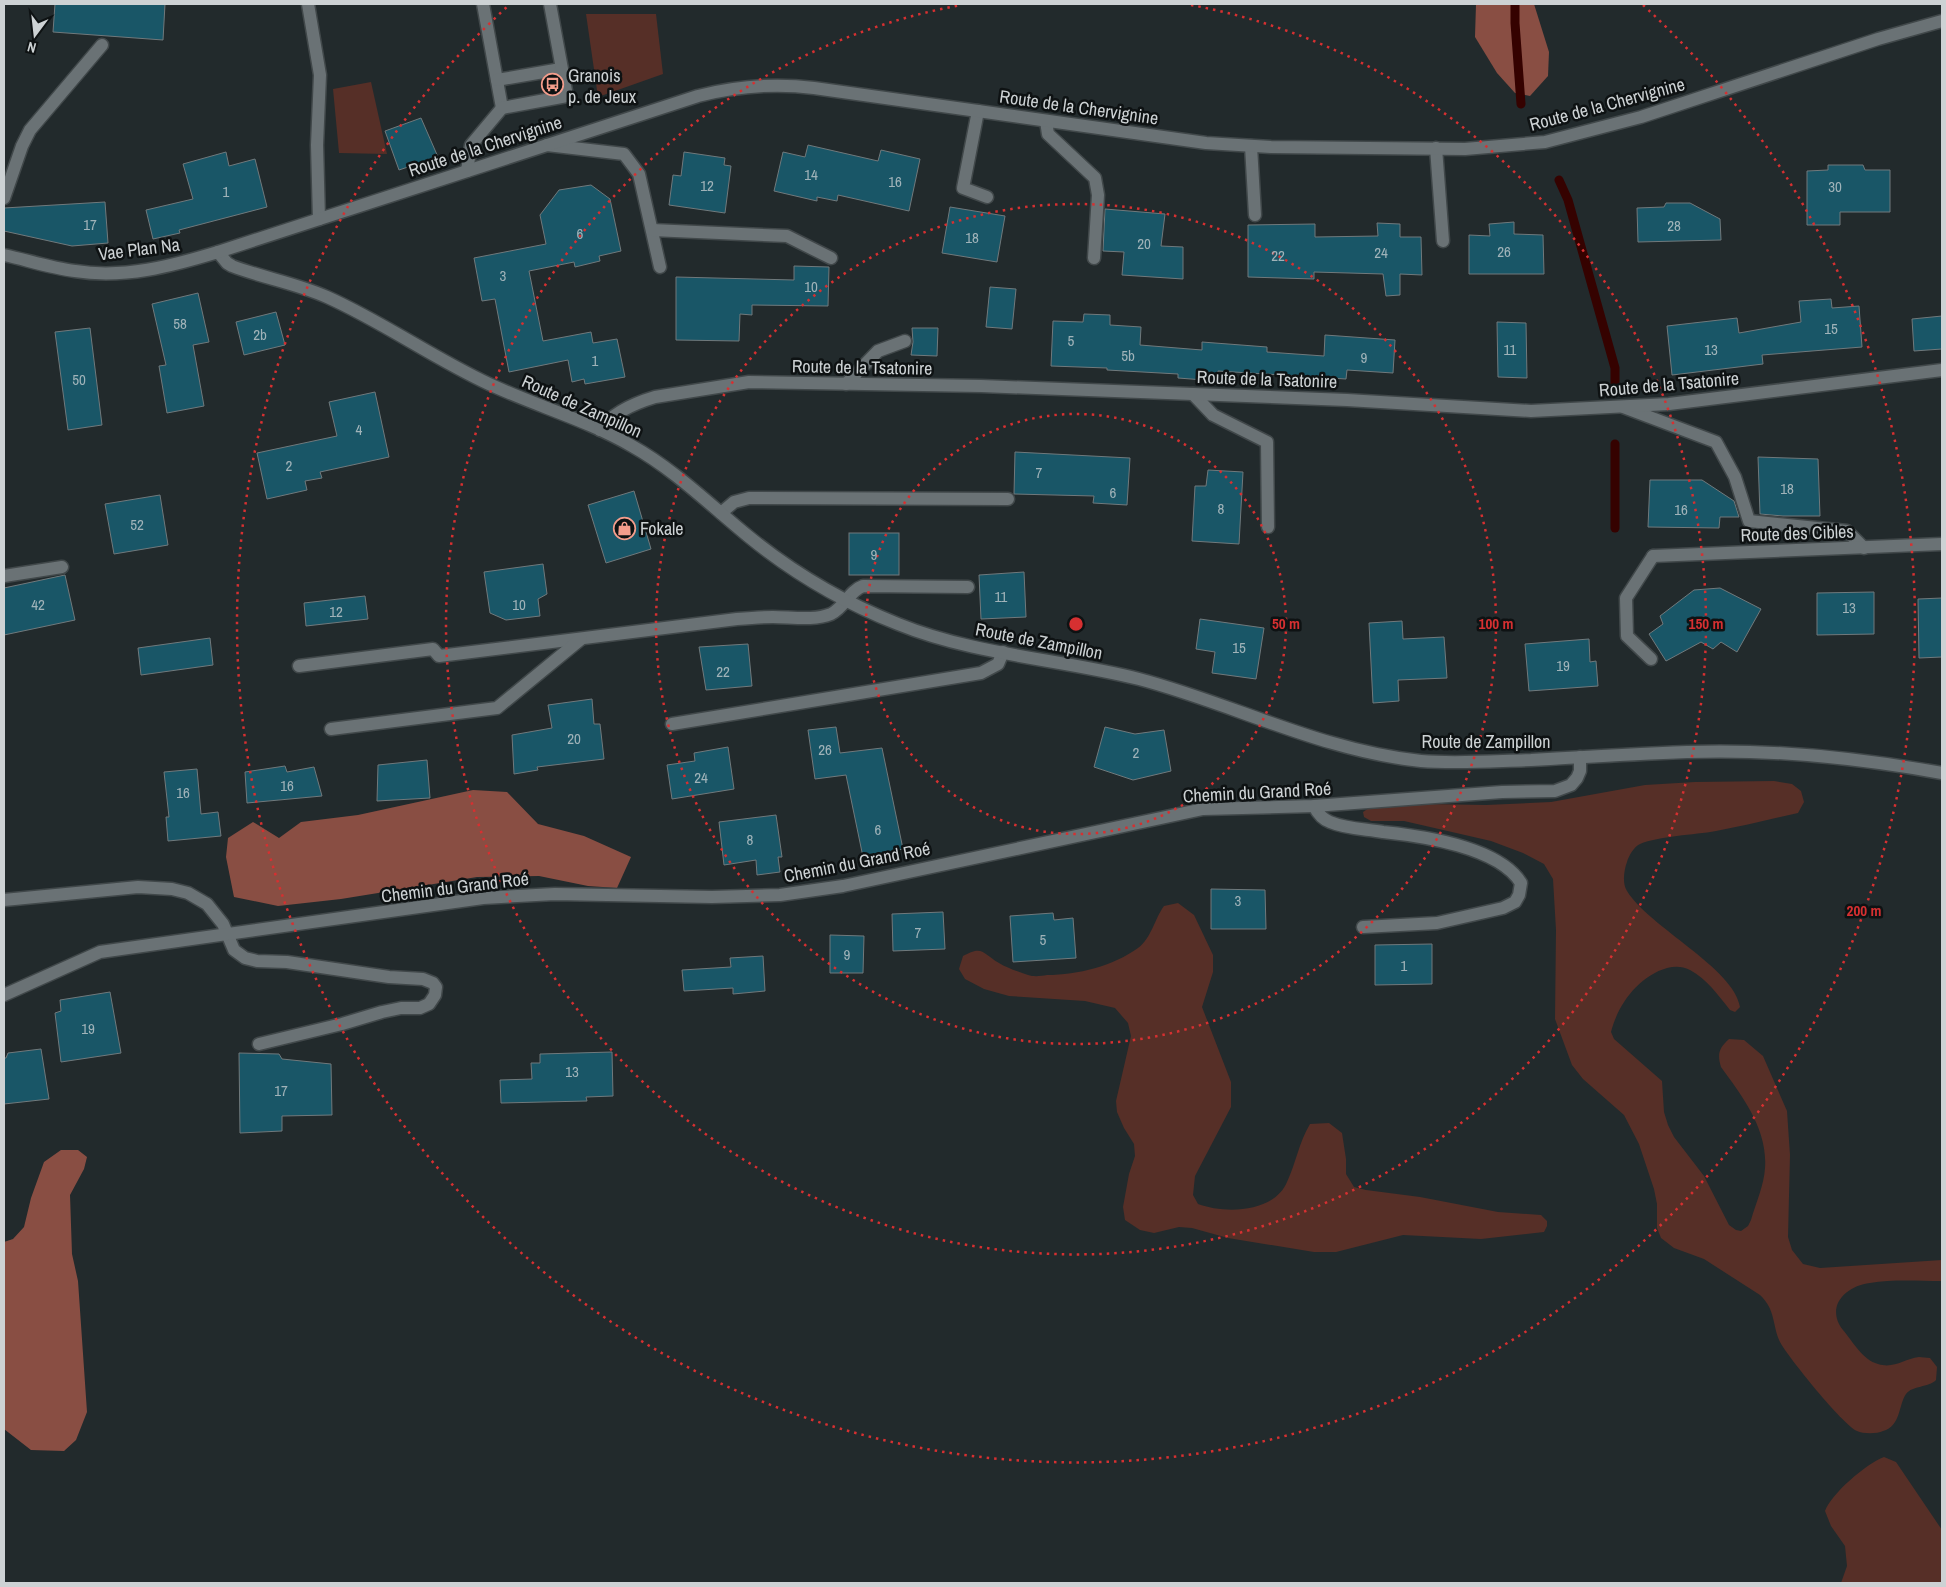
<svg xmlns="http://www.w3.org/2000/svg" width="1946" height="1587" viewBox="0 0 1946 1587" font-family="'Archivo Narrow',sans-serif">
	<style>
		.green { fill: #562f27 }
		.forest { fill: #894e43 }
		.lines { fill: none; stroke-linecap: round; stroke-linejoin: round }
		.stream { stroke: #350200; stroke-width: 9 }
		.building { fill: #195667; stroke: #70797c }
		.service-casing { stroke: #41484a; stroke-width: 15 }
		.minor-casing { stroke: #41484a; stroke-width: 15 }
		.tertiary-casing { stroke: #41484a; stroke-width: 15 }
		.service { stroke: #6a7275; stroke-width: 12 }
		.minor { stroke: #6a7275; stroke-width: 12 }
		.tertiary { stroke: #6a7275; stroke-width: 12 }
		.ring { fill: none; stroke: #d63031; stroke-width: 2.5; stroke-dasharray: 2.5 5 }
		.labels { text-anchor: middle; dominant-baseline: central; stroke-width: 5; stroke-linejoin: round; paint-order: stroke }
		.number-label { font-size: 15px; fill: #a0b3b9 }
		.poi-label { font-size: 18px; fill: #cdd2d4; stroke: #0e1213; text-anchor: start }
		.street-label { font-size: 18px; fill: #cdd2d4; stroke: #0e1213 }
		.centre { fill: #d63031; stroke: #0e1213; stroke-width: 2.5 }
		.ring-label { font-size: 15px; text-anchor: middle; font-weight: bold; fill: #d63031; stroke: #0e1213; stroke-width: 5; stroke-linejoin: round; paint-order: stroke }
	</style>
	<rect width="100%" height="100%" fill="#222a2c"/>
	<g class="green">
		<polygon points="586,14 656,14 663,74 598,97"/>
		<polygon points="371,82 387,154 339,153 333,89"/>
		<path d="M1774,781L1792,784L1801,791L1804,802L1798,813C1770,819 1743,826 1716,831C1694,835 1659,836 1640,844C1634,847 1629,855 1627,862C1624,870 1622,883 1627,891C1649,927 1734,968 1740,1007L1735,1012L1730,1010C1718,995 1707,979 1690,970C1682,966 1675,966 1667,968C1639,976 1618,1004 1611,1032L1614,1039L1662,1081L1664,1112L1668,1125L1674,1137L1704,1176L1729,1225L1736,1230L1741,1231L1748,1226L1751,1220C1756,1203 1764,1185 1765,1168C1768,1129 1742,1096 1721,1067C1717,1054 1719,1048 1729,1039L1744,1040L1763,1056L1787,1111L1790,1155L1788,1237L1792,1250L1803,1264L1820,1268L1942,1260V1281C1919,1281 1892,1279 1870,1283C1845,1286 1825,1307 1843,1330C1853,1342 1863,1360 1878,1364C1894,1369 1904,1359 1919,1357C1922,1357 1926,1358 1930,1358L1937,1367L1936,1380C1928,1388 1913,1385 1906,1394C1898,1406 1901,1426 1883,1431C1877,1434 1863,1434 1857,1431C1843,1425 1788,1357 1780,1342C1772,1325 1776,1310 1760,1295L1704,1259L1674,1248L1661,1238L1657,1228V1204L1654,1189L1639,1144L1624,1115L1583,1079L1572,1065L1555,1019L1556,930L1553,879L1544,864L1523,853L1491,841L1404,821H1371L1364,817L1363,812L1369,808L1423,804L1486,805L1551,802L1645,785L1695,782Z"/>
		<path d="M1178,903L1194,915L1213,955V972L1202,1007L1231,1082V1107L1195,1176L1193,1195L1198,1204C1225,1214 1274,1213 1287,1182C1296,1163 1299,1142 1310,1124L1329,1123L1342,1133L1346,1159V1174L1354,1187L1366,1190L1420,1197L1498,1212L1541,1215L1547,1221V1226L1544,1232L1481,1239L1403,1235L1336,1252H1314L1228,1238L1192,1228L1179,1227L1154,1233L1140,1230L1125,1220L1123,1207L1129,1174L1135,1156L1134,1144L1124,1128L1117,1112L1116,1101L1131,1036L1128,1023L1115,1008L1085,1001L1009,996L984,989L965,979L959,969L963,956C983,945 982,953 999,963C1007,968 1019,972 1028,975C1034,977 1041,976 1047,975C1078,975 1113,966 1138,948C1151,939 1155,918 1164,906Z"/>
		<path d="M1884,1457L1896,1462L1942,1530V1583H1841L1847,1566L1845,1546L1831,1526L1825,1511C1832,1493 1866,1464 1884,1457Z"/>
	</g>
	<g class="forest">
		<polygon points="1476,4 1534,4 1549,52 1548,76 1530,96 1515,93 1497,73 1475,37"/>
		<polygon points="473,790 507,792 538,824 584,836 631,857 617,888 588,886 539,876 477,877 341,899 278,906 234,897 226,857 228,838 253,822 279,838 301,822 358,815"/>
		<polygon points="61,1150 78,1150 87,1157 84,1169 70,1195 72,1254 78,1281 87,1412 76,1440 64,1451 31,1450 4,1429 4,1242 13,1239 24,1227 31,1198 44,1162"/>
	</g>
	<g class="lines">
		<g class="stream">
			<polyline points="1515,4 1515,23 1521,104"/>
			<polyline points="1559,180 1568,200 1615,368 1615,384"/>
			<polyline points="1615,444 1615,528"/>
		</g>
	</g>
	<g class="building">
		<polygon points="55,4 165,4 163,40 53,32"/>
		<polygon points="421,118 438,157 399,170 385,131"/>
		<polygon points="808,145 878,161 881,150 920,159 909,211 838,195 837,201 817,197 817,201 774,191 783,152 805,157"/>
		<polygon points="226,152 229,166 255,159 267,207 179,230 180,233 153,239 146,210 193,199 183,164"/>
		<polygon points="684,152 725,158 724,165 731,166 725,213 669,205 673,175 681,176"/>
		<polygon points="1828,165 1863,165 1865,170 1890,170 1890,212 1840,212 1840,225 1807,225 1807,171 1828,170"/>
		<polygon points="591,185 610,199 621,251 599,256 600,261 575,267 574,262 529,271 543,341 591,332 593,343 617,339 625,377 585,384 584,379 572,382 568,360 509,372 495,299 482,301 474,258 546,244 540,215 559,190"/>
		<polygon points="105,202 108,243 72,246 4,231 4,208"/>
		<polygon points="1666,203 1690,203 1720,219 1721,240 1638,242 1637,208 1664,207"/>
		<polygon points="950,207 1005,216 997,262 942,253"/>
		<polygon points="1105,209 1165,214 1161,246 1183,247 1183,279 1122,275 1124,252 1103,251"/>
		<polygon points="1514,222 1514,234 1543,235 1544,274 1469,274 1469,235 1490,236 1489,224"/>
		<polygon points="1377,223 1400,224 1400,237 1421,237 1422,275 1400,274 1400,295 1386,296 1383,274 1314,272 1314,279 1248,277 1248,225 1315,224 1315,237 1378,236"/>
		<polygon points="794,266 829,267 828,306 752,305 752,315 740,314 739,341 676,340 676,277 794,280"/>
		<polygon points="990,287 1016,289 1012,329 986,327"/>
		<polygon points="198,293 209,342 193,345 204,406 167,413 159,366 166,365 152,304"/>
		<polygon points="1831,299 1832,308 1859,306 1862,347 1762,355 1763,364 1672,375 1667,326 1737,318 1739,333 1801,322 1799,301"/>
		<polygon points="276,312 285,345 244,355 236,322"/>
		<polygon points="1084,314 1110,315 1110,325 1141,327 1140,345 1202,350 1202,342 1267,347 1267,352 1324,356 1325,335 1395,340 1393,373 1347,370 1346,379 1218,371 1217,381 1178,378 1178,374 1107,370 1107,368 1051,366 1053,321 1083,322"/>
		<polygon points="1942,316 1942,349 1914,351 1912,319"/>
		<polygon points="1497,322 1526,323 1527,378 1498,377"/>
		<polygon points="90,328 102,425 68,430 55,332"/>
		<polygon points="912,328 938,328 937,356 911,355 913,342"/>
		<polygon points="375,392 389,457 320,472 322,478 305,481 307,490 267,499 257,453 337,436 329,402"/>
		<polygon points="1015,452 1130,458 1127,505 1093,503 1094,496 1014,494"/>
		<polygon points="1758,457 1818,459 1820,516 1783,516 1760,514"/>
		<polygon points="1208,470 1243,472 1239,544 1192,541 1195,486 1206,486"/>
		<polygon points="1650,480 1702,480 1734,501 1739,517 1720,517 1719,528 1648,527"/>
		<polygon points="634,491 651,549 606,563 588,505"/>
		<polygon points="160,495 168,545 114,554 105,504"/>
		<rect x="849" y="533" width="50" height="42"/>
		<polygon points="543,564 547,594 538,599 540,616 506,620 490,613 484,572"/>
		<polygon points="1024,572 1026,617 981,619 979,575"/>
		<polygon points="65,575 75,620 4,635 4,588"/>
		<polygon points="1720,588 1761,609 1737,652 1721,642 1713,649 1701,642 1666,661 1649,634 1663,624 1660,616 1694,590"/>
		<polygon points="1874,592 1874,634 1817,635 1817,593"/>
		<polygon points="365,596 368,619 306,626 304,603"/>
		<polygon points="1942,598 1942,657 1919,658 1918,599"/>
		<polygon points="1200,619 1264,628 1256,679 1212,673 1215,652 1196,649"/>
		<polygon points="1402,621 1403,639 1444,637 1447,678 1398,680 1399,701 1373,703 1369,623"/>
		<polygon points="210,638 213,665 141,675 138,648"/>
		<polygon points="1589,639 1590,662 1596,661 1598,686 1529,691 1525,644"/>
		<polygon points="748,644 752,686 706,690 699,647"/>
		<polygon points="592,699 594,724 600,724 604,759 537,767 538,770 514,774 512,735 552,728 548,705"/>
		<polygon points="836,727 840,753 882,748 903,849 863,857 846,775 815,779 808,730"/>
		<polygon points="1105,727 1135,734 1164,730 1171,771 1133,780 1094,767"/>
		<polygon points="728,747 734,789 672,799 667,765 695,761 694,753"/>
		<polygon points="427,760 430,798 377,801 378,765"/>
		<polygon points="285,766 287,772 314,767 322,796 247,803 245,772"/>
		<polygon points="197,769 201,814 218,812 221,836 168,841 166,817 169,817 164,772"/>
		<polygon points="776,815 782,857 778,857 780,872 757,875 756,860 724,865 719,822"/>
		<polygon points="1211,889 1265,890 1266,929 1211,929"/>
		<polygon points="943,912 945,949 893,951 892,914"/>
		<polygon points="1053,913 1054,920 1073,918 1076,958 1013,962 1010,916"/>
		<polygon points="830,935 864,936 863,973 830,973"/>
		<polygon points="1432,944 1432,984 1375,985 1375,945"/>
		<polygon points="763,956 765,991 733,994 733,988 684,991 682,970 731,967 730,958"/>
		<polygon points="110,992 121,1053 61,1062 55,1013 61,1011 60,1000"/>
		<polygon points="41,1049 49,1099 4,1104 4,1058 6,1058 8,1053"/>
		<polygon points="612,1052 613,1096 586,1097 587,1101 501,1103 500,1080 532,1079 531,1063 540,1063 540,1054"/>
		<polygon points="239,1053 279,1054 282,1059 331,1064 332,1115 282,1116 282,1131 240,1133"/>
	</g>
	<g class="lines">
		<defs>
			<g id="service">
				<polyline points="483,4 502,108"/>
				<polyline points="497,80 561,69"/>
				<polyline points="978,111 963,188 987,197"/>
				<polyline points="1046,121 1048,134 1095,178 1098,195 1094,258"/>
				<polyline points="547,145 624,154 639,174 660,267"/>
				<polyline points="1251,146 1255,215"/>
				<polyline points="1436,148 1443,241"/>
				<polyline points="467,171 471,145 502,108 567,96 550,4"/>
				<polyline points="4,198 22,146 30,130 102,45"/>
				<polyline points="652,230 787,236 831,258"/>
				<polyline points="846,384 878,351 905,341"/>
				<polyline points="1193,394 1213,415 1267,442 1268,527"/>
				<polyline points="1623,407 1716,442 1735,477 1749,521 1847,531 1864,548"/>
				<polyline points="721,513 734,502 749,498 1008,499"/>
				<polyline points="4,576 62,567"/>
				<polyline points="1651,659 1627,636 1626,598 1653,556"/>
				<path d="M299,666L433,649L439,656L737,619C749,618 761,617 773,617C791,617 814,621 831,614C845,607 849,591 863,586L968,587"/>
				<polyline points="672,724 981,673 998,664 1003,652"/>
				<polyline points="331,729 497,708 581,639"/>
				<path d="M1314,806C1318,814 1322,819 1330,822C1346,829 1366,829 1383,832C1422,836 1499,847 1521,883L1519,895L1515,902L1503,908L1437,923L1363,927"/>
				<polyline points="4,900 138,887 172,889 188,893 207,904 223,924 234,950 245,958 257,961 287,962 389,977 423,979 433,983 436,987 435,995 429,1004 420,1008 401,1008 382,1012 342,1024 259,1044"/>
			</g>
			<g id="minor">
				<polyline points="308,4 320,75 317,145 319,219"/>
				<path d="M218,252L227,263L232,266C263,278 296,283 327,297C383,322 433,358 489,384C536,406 587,420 632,446C675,470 710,505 748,536C792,572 845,603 898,624C974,655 1060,659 1139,679C1234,704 1322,751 1421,761C1457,764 1494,761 1531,760C1583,757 1635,754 1687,752C1772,749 1859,758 1942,773"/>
				<path d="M600,430C612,413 635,403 655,397L749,382L981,386L1193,394L1347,400L1531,411L1669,404L1942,370"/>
				<polyline points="1653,556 1942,544"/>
				<polyline points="4,995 100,952 483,898 555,894 712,897 780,895 843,886 1203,809 1314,806 1502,792 1555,791 1571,785 1577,778 1580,771 1580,757"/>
			</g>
			<path id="tertiary" d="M4,255C27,260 51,268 75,271C124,279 172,266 218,252L698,96C737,86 774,83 814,88L1206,143L1271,147L1465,149L1545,142L1641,117L1878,39L1942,21"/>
		</defs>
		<use href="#service" class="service-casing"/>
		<use href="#minor" class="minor-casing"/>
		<use href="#tertiary" class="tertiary-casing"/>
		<use href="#service" class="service"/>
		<use href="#minor" class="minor"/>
		<use href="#tertiary" class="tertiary"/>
	</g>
	<g class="ring">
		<circle cx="1076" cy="624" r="210"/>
		<circle cx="1076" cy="624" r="420"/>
		<path d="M1191 5A630 630 0 1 1 961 5"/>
		<path d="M1643 5A839 839 0 1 1 509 5"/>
	</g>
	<defs>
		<symbol id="bus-ring" viewBox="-11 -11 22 22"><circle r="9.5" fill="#0e1213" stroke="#f49d8c" stroke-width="1.5"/><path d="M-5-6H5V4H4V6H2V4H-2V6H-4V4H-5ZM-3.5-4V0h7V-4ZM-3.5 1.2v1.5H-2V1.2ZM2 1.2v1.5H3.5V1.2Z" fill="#f49d8c"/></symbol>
		<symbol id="shop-ring" viewBox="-11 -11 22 22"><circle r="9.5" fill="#0e1213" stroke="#f49d8c" stroke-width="1.5"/><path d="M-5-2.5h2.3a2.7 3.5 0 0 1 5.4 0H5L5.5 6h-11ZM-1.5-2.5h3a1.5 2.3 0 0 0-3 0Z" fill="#f49d8c"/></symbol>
	</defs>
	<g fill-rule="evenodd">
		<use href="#bus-ring" x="540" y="72" width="25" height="25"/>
		<use href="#shop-ring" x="612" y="516" width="25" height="25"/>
	</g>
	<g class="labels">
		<g class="number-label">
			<text x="811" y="174">14</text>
			<text x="895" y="181">16</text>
			<text x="707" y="185">12</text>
			<text x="1835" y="186">30</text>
			<text x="226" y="191">1</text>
			<text x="90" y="224">17</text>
			<text x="1674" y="225">28</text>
			<text x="580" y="233">6</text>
			<text x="972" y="237">18</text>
			<text x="1144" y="243">20</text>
			<text x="1504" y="251">26</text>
			<text x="1381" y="252">24</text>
			<text x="1278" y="255">22</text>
			<text x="503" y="275">3</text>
			<text x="811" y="286">10</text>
			<text x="180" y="323">58</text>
			<text x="1831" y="328">15</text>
			<text x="260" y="334">2b</text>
			<text x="1071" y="340">5</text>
			<text x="1510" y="349">11</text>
			<text x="1711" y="349">13</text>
			<text x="1128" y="355">5b</text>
			<text x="1364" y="357">9</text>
			<text x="595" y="360">1</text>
			<text x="79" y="379">50</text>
			<text x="359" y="429">4</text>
			<text x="289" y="465">2</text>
			<text x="1039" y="472">7</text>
			<text x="1787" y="488">18</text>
			<text x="1113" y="492">6</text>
			<text x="1221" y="508">8</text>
			<text x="1681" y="509">16</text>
			<text x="137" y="524">52</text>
			<text x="874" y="554">9</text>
			<text x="1001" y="596">11</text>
			<text x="38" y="604">42</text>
			<text x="519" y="604">10</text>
			<text x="1849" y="607">13</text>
			<text x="336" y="611">12</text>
			<text x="1239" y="647">15</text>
			<text x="1563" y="665">19</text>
			<text x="723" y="671">22</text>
			<text x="574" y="738">20</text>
			<text x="825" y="749">26</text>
			<text x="1136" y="752">2</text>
			<text x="701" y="777">24</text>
			<text x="287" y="785">16</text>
			<text x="183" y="792">16</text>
			<text x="878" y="829">6</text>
			<text x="750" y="839">8</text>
			<text x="1238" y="900">3</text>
			<text x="918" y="932">7</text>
			<text x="1043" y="939">5</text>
			<text x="847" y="954">9</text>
			<text x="1404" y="965">1</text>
			<text x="88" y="1028">19</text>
			<text x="572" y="1071">13</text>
			<text x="281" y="1090">17</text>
		</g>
		<g class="poi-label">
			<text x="568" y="75">Granois<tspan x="568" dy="21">p. de Jeux</tspan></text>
			<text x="640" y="528">Fokale</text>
		</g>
		<g class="street-label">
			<text transform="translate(1607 104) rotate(-15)">Route de la Chervignine</text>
			<text transform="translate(1079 107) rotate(8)">Route de la Chervignine</text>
			<text transform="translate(485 146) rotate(-18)">Route de la Chervignine</text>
			<text transform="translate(139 249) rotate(-7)">Vae Plan Na</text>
			<text transform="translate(862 367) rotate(1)">Route de la Tsatonire</text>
			<text transform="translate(1267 379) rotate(2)">Route de la Tsatonire</text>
			<text transform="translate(1669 384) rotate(-5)">Route de la Tsatonire</text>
			<text transform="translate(582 406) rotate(24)">Route de Zampillon</text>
			<text transform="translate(1797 533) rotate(-2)">Route des Cibles</text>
			<text transform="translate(1039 641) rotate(11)">Route de Zampillon</text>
			<text x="1486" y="741">Route de Zampillon</text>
			<text transform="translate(1257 792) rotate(-3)">Chemin du Grand Roé</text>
			<text transform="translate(857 862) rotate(-11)">Chemin du Grand Roé</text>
			<text transform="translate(455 887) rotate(-7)">Chemin du Grand Roé</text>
		</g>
	</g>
	<circle cx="1076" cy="624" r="8" class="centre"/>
	<g class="ring-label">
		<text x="1286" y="629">50 m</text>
		<text x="1496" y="629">100 m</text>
		<text x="1706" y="629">150 m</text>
		<text x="1864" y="916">200 m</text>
	</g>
	<rect width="1946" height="1587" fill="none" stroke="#cdd2d4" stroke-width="10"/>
	<g transform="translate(35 35) rotate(195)" stroke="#0e1213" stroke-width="4" paint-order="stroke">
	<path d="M0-4L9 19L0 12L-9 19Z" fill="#cdd2d4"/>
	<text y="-8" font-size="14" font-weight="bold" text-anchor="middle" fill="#cdd2d4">N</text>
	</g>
</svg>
